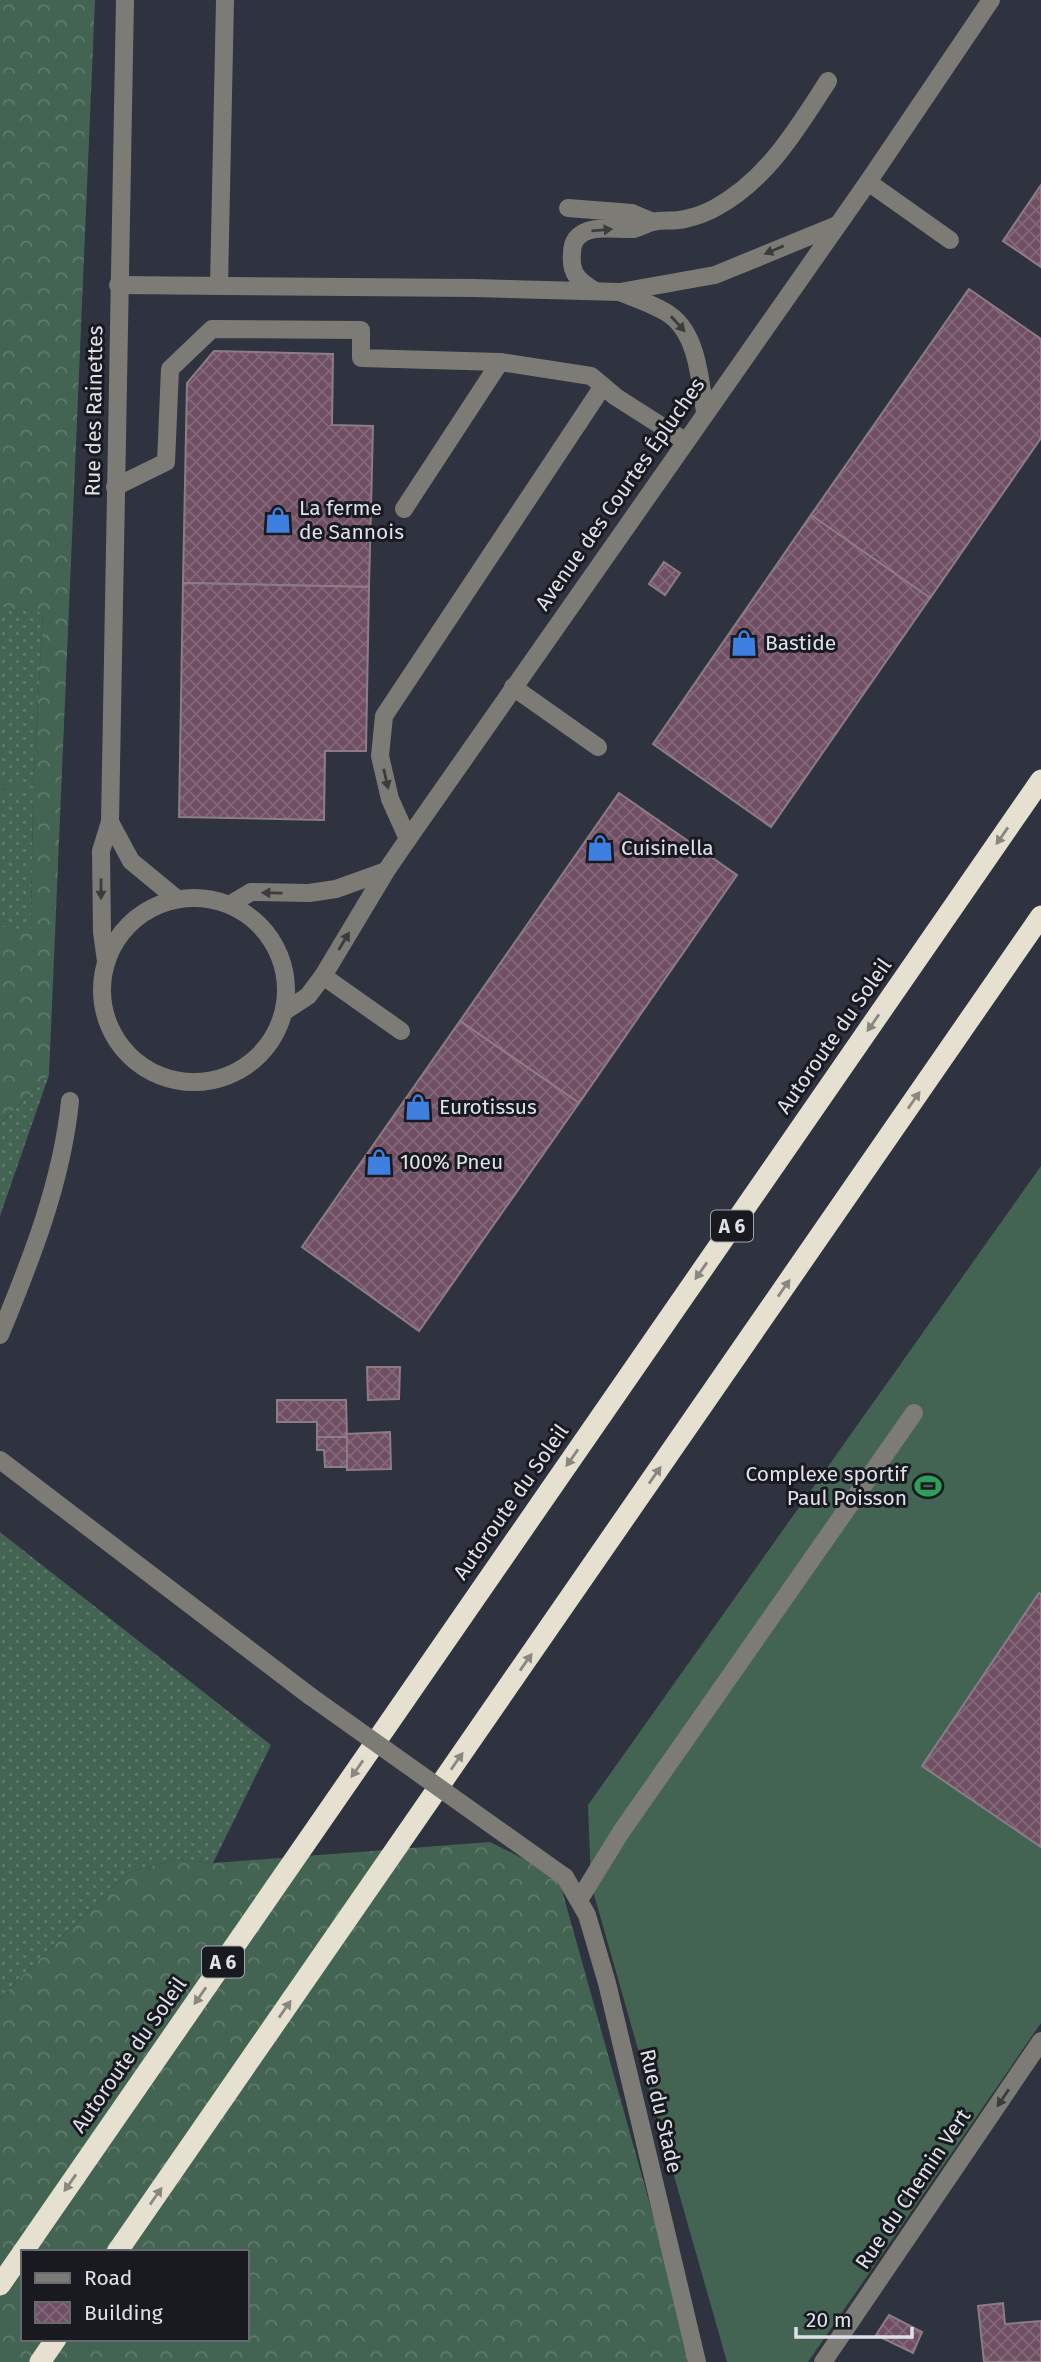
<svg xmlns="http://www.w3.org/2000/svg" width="1041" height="2362" viewBox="0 0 1041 2362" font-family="'Fira Sans',sans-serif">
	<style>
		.grass { fill: url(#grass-dots) }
		.forest { fill: url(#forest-crowns); fill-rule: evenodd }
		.pitch { fill: #446453 }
		.building { fill: url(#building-cross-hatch); stroke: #8c7d85; stroke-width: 2 }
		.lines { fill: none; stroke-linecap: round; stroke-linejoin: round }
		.minor { stroke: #7d7b75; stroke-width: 18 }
		.highway { stroke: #e5e0cf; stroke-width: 21 }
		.minor-bridge { stroke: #7d7b75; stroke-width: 18 }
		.oneway { fill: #3c3c3e }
		.oneway2 { fill: #898780 }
		.labels { text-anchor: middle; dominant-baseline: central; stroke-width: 6; stroke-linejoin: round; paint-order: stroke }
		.shield { fill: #191a20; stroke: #a4a5ad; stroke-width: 2 }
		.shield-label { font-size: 19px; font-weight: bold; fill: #dfe1ea }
		.street-label { font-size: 21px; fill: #dfe1ea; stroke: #191a20 }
		.poi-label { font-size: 21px; fill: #dfe1ea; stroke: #191a20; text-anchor: start }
	</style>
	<defs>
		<pattern id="grass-dots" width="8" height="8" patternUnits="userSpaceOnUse" patternTransform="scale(1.75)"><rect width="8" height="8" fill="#446453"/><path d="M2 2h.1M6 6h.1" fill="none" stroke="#5f7a6c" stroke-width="1.8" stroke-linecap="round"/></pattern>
		<pattern id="forest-crowns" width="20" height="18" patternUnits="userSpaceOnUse" patternTransform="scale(1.75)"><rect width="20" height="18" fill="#446453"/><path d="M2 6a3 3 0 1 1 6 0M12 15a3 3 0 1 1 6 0" fill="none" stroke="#5f7a6c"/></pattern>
		<pattern id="building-cross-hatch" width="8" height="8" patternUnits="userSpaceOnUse" patternTransform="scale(1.75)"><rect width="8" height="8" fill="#704f63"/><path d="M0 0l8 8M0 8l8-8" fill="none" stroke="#84687a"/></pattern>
	</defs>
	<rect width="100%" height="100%" fill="#2f323f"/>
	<g class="grass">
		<polygon points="0,607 43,612 33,789 0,784"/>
		<polygon points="0,789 33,793 31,931 0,927"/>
		<polygon points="49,1075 0,1216 0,1124"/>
		<polygon points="0,1532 271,1745 213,1863 177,1859 127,1873 0,1998"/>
	</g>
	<g class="forest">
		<polygon points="0,0 95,0 49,1075 0,1124 0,927 31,930 33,794 0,789 0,784 33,788 43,613 0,607"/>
		<path d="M490,1842L558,1876L694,2362H0V1998L127,1873L177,1859L213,1863ZM23,2252H247V2339H23Z"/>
	</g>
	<polygon class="pitch" points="1041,1166 1041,2023 808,2362 727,2362 591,1884 588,1805"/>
	<g class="building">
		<polygon points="1041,185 1041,267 1003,241"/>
		<polygon points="969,289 1041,339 1041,438 930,598 811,515"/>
		<polygon points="214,351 333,354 332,425 373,426 369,587 183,583 187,383"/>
		<polygon points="811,515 930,598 771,827 653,744"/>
		<polygon points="664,562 680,573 665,595 649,584"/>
		<polygon points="183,583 369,587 366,751 325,751 324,820 179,817"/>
		<polygon points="619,793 737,875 579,1103 460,1021"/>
		<polygon points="460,1021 579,1103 419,1331 302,1247"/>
		<polygon points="367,1367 400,1367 399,1399 368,1400"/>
		<polygon points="277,1400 346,1400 347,1437 317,1437 317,1422 277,1422"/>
		<polygon points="390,1432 391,1469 347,1470 346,1434"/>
		<polygon points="317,1437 347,1437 347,1467 325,1467 324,1450 317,1450"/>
		<polygon points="1039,1593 1041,1594 1041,1847 922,1766"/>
		<polygon points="1003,2303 1005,2324 1041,2321 1041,2362 984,2362 978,2306"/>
		<polygon points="889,2315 922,2332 913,2353 876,2335"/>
	</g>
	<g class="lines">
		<g class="minor">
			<polyline points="868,182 950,240"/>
			<polyline points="568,208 632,213 653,222"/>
			<polyline points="118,285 474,288 620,292 715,275 837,225"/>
			<polyline points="219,286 225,0"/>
			<path d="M595,291C579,281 570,274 572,254C572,249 573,243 576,239C588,223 616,230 633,229C640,228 646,223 653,222C663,219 674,222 685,219C694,217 706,213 715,208C767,180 797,129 828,81"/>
			<path d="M620,292C636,299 656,305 670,315C698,335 700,381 705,412"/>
			<polyline points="115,487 166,462 170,369 212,329 361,330 361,358 500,362 591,376 616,397 685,441"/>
			<polyline points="404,509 500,362"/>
			<polyline points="513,687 598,747"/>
			<polyline points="110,822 131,861 177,899"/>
			<polyline points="408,839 390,799 380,756 384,716 603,386"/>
			<circle cx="194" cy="990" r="92"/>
			<polyline points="231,904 251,892 309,893 336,889 386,871"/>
			<polyline points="106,961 102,932 101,851 110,822 125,0"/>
			<polyline points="323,976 401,1031"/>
			<polyline points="285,1011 308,996 323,976 386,871 408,839 868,182 991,0"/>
			<path d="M0,1335C31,1260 62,1182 70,1101"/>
			<polyline points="0,1460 310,1696"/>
			<polyline points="565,1877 587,1915 607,1983 697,2362"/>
			<polyline points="579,1900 621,1832 914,1413"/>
			<polyline points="823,2362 1041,2041"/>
		</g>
		<g class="highway">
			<polyline points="23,2252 1041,780"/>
			<polyline points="117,2252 1041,916"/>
			<polyline points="0,2285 23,2252"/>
			<polyline points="40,2362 56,2339"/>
		</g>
		<polyline class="minor-bridge" points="310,1696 565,1877"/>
	</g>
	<defs><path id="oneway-solid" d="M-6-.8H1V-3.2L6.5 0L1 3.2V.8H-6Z" transform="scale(1.75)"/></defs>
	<g class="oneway">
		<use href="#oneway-solid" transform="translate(602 230) rotate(-5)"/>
		<use href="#oneway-solid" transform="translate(774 250) rotate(157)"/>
		<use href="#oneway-solid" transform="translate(678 324) rotate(48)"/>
		<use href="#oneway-solid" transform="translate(386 779) rotate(77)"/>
		<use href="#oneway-solid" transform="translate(101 889) rotate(90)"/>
		<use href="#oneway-solid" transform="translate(272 893) rotate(-179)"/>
		<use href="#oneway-solid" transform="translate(344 941) rotate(-59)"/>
		<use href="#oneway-solid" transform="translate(1003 2098) rotate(124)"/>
	</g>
	<g class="oneway2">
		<use href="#oneway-solid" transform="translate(1002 836) rotate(125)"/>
		<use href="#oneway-solid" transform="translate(873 1023) rotate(125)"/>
		<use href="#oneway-solid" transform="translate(914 1100) rotate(-55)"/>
		<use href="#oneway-solid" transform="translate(701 1271) rotate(125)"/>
		<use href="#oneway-solid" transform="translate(784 1288) rotate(-55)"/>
		<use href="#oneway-solid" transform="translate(572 1458) rotate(125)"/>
		<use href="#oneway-solid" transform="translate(655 1475) rotate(-55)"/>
		<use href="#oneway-solid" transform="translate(526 1662) rotate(-55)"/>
		<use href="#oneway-solid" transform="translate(457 1761) rotate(-55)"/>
		<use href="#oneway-solid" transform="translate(357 1769) rotate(125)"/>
		<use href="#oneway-solid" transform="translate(200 1996) rotate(125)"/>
		<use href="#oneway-solid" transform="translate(285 2009) rotate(-55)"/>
		<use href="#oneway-solid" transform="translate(70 2183) rotate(125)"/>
		<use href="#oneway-solid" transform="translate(156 2196) rotate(-55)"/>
	</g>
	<defs>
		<symbol id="shop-bare" viewBox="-9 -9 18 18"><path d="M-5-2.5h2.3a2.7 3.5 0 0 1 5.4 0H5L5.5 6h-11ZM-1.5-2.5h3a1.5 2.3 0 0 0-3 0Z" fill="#3f7fe0" stroke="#191a20" stroke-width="2.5" paint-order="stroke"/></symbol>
		<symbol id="stadium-bare" viewBox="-9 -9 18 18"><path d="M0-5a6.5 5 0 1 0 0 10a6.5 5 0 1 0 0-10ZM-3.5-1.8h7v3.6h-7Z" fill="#2e9e5b" stroke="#191a20" stroke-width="2.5" paint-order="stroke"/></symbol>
	</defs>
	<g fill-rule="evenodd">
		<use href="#shop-bare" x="259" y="501" width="38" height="38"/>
		<use href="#shop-bare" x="725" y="624" width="38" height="38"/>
		<use href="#shop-bare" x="581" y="829" width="38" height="38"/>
		<use href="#shop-bare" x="399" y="1088" width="38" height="38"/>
		<use href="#shop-bare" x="360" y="1143" width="38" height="38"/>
		<use href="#stadium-bare" x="909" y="1467" width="38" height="38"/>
	</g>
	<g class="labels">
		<g class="shield">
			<rect x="711" y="1210.5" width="42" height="31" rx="5"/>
			<rect x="202" y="1946.5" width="42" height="31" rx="5"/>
		</g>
		<g class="shield-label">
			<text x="732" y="1226">A 6</text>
			<text x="223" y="1962">A 6</text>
		</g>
		<g class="street-label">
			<text transform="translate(94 411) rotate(-89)">Rue des Rainettes</text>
			<text transform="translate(620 494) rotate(-55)">Avenue des Courtes Épluches</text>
			<text transform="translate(834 1036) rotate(-55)">Autoroute du Soleil</text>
			<text transform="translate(511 1502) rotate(-55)">Autoroute du Soleil</text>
			<text transform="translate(129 2055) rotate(-55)">Autoroute du Soleil</text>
			<text transform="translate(661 2111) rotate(77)">Rue du Stade</text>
			<text transform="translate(913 2189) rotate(-56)">Rue du Chemin Vert</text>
		</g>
		<g class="poi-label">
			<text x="299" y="508">La ferme<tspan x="299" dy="24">de Sannois</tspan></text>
			<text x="765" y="643">Bastide</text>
			<text x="621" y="848">Cuisinella</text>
			<text x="439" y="1107">Eurotissus</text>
			<text x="400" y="1162">100% Pneu</text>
			<text x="907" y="1474" text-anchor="end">Complexe sportif<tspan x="907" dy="24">Paul Poisson</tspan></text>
		</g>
	</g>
	<rect x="21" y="2250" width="228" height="91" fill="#191a20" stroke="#686a71" stroke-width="2"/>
	<rect x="35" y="2273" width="35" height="10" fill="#7d7b75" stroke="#686a71" stroke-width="2"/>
	<text x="84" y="2285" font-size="21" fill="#dfe1ea">Road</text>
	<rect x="35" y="2302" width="35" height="21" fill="url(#building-cross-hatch)" stroke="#686a71" stroke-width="2"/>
	<text x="84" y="2320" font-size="21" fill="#dfe1ea">Building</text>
	<path d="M796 2327v10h116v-10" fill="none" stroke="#dfe1ea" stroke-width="3.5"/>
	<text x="806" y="2327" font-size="21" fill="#dfe1ea" stroke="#191a20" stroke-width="5" paint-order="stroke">20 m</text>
</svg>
